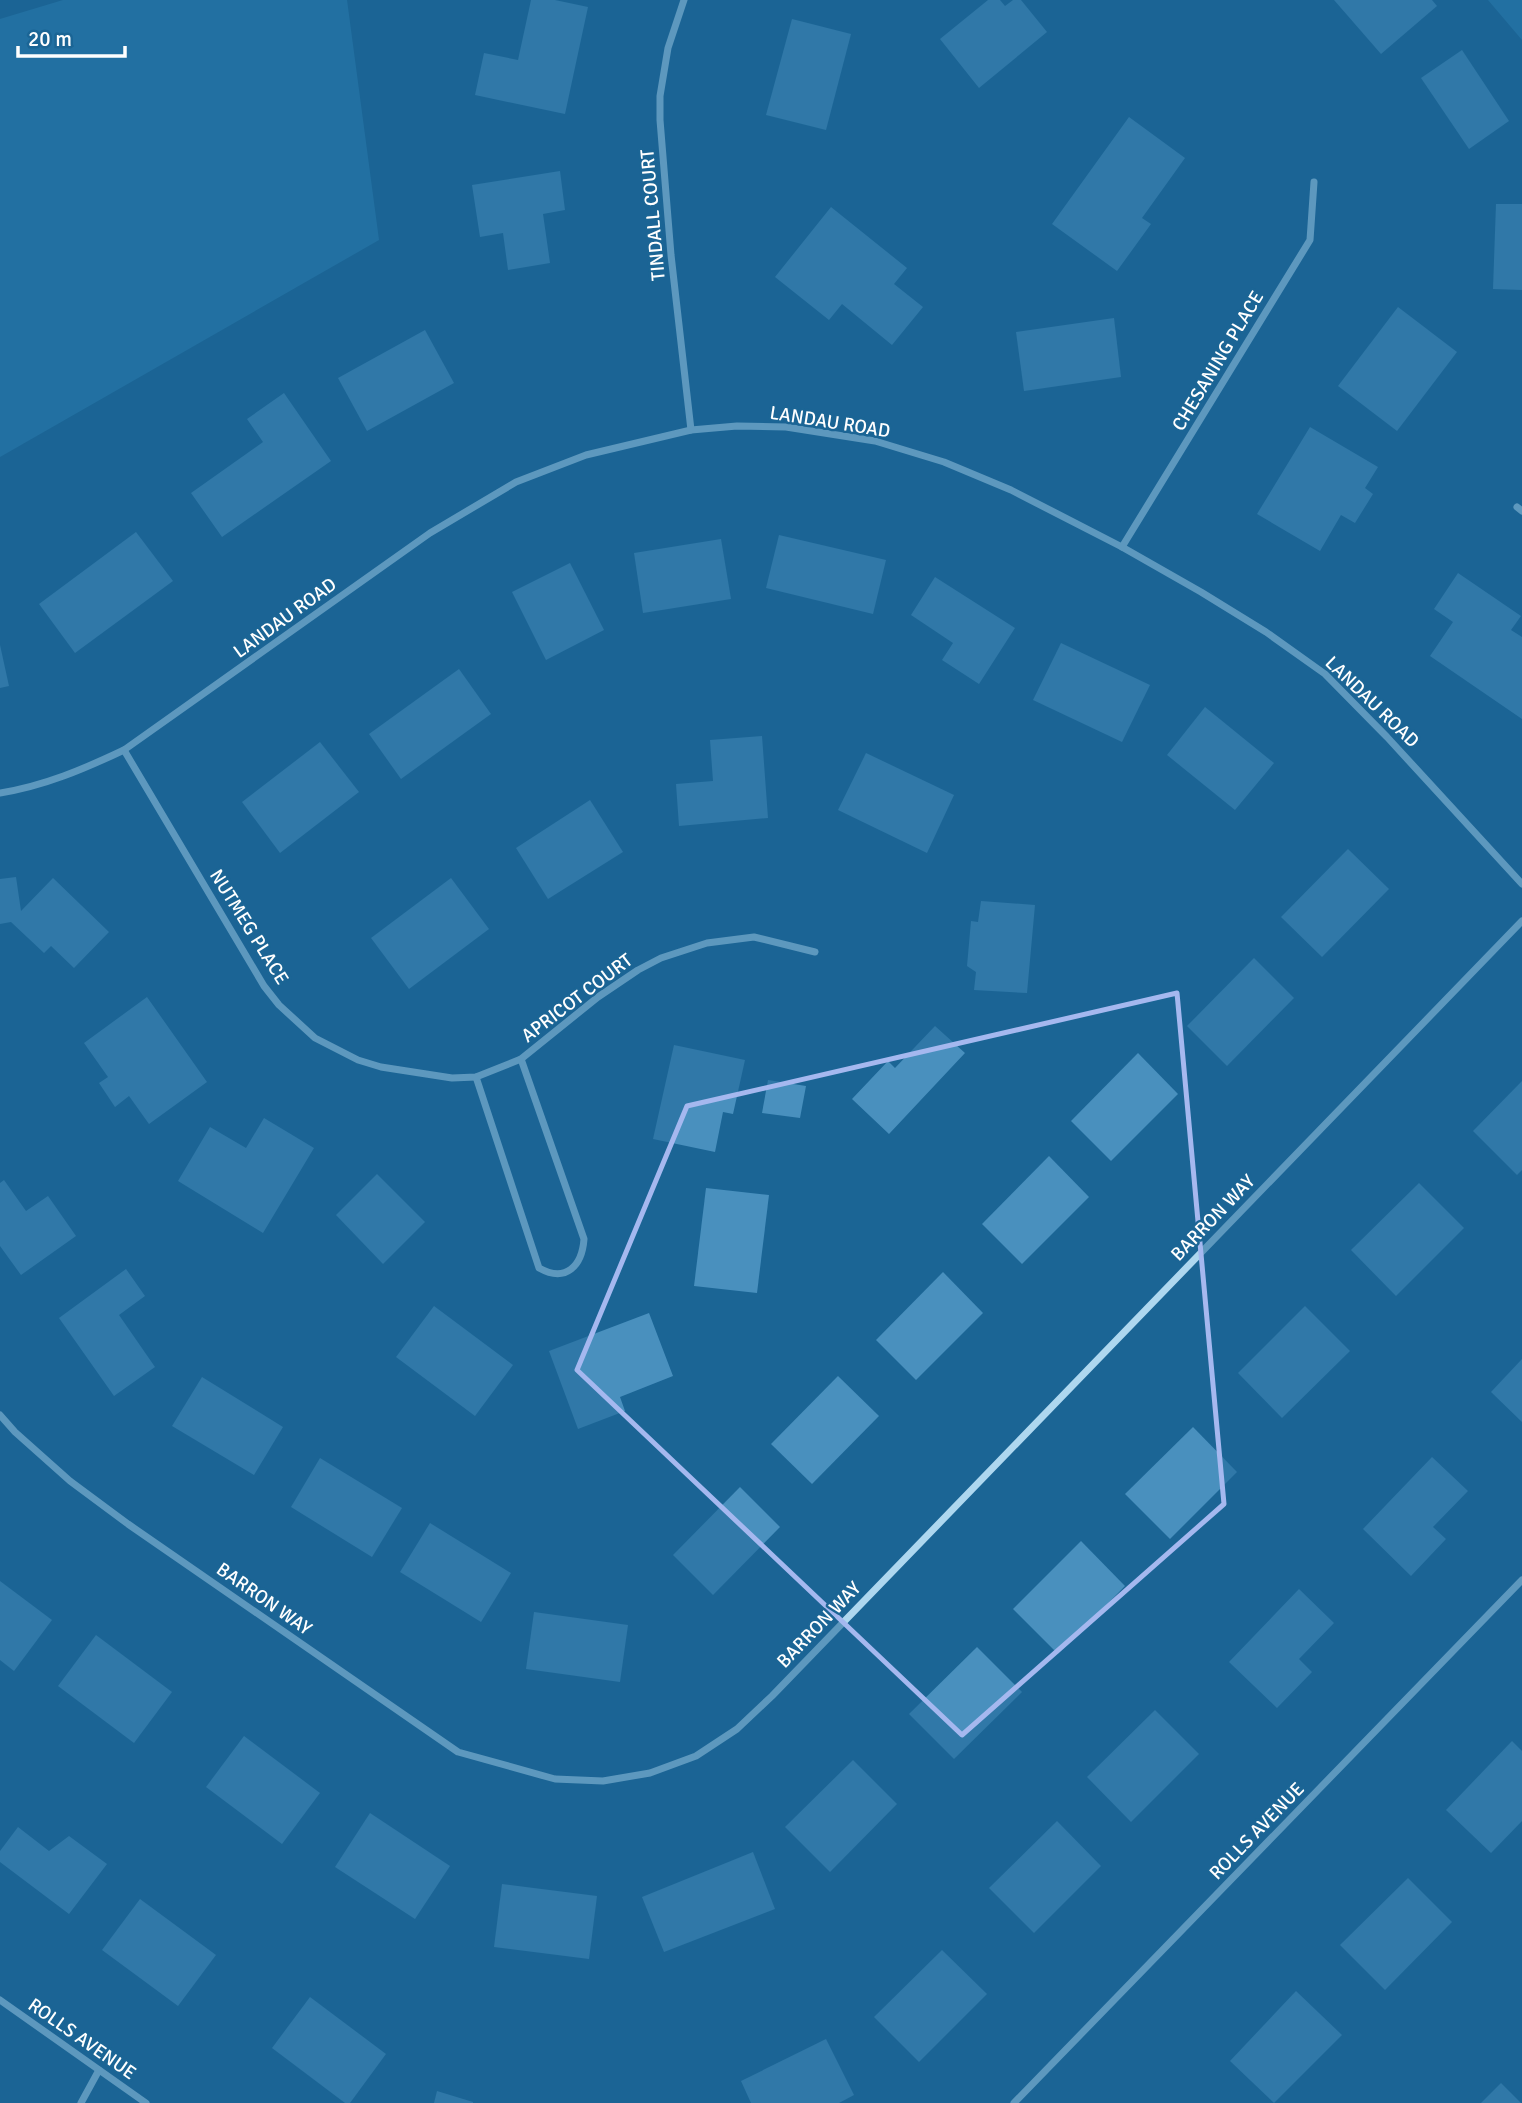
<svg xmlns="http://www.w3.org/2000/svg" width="1522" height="2103" viewBox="0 0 1522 2103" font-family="Signika,sans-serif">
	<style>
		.green { fill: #2c7fb1 }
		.building { fill: #4990be }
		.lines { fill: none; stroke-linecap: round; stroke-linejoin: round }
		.minor { stroke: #aed7ef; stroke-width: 7 }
		.marked { fill: none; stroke: #a5b8ef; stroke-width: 5; stroke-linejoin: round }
		.labels { text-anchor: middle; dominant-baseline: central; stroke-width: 5; stroke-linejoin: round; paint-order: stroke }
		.street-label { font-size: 19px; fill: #fff; stroke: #1b6595 }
	</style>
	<rect width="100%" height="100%" fill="#1b6595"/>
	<g class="green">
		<polygon points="63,0 347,0 379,240 0,457 0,19"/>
		<polygon points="1488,0 1522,0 1522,40"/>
	</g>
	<g class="building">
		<polygon points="531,0 555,0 588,7 565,114 475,95 484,53 518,60"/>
		<polygon points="988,0 1000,0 1005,6 1013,0 1021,0 1047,32 979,88 940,39"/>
		<polygon points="1334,0 1432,0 1437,6 1381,54"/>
		<polygon points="792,19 851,34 826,130 766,115"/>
		<polygon points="1462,50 1509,121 1469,149 1421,78"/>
		<polygon points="1129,117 1185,158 1142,218 1151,224 1117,271 1052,224"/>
		<polygon points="560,171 565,210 543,214 550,263 508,270 503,233 480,237 472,185"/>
		<polygon points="1496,204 1522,204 1522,290 1493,289"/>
		<polygon points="831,207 907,268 894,284 923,307 892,345 842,304 829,320 775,277"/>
		<polygon points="1398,307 1457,352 1397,431 1338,386"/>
		<polygon points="1114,318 1121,377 1024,391 1016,332"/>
		<polygon points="425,330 454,383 367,431 338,378"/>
		<polygon points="284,393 331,461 222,537 191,493 263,442 247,419"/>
		<polygon points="1310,427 1378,467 1365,488 1373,494 1355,523 1341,515 1320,551 1257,514"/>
		<polygon points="136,532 173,581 75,653 39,604"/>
		<polygon points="779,535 886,560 873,614 766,588"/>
		<polygon points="721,539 731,599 643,613 634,553"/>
		<polygon points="570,563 604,630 546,660 512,592"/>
		<polygon points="1458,573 1521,616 1511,630 1522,637 1522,719 1430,656 1453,622 1434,609"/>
		<polygon points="935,577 1015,628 979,684 942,660 953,643 911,615"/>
		<polygon points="1061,643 1150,685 1122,742 1033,700"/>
		<polygon points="0,645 9,686 0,688"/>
		<polygon points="459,669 491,714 401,779 369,734"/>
		<polygon points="1205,707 1274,763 1235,810 1167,755"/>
		<polygon points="762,736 768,818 679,826 676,784 713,781 710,740"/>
		<polygon points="320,742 359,792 280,853 242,802"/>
		<polygon points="866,753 954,795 927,853 838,810"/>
		<polygon points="590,800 623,852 548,899 516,848"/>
		<polygon points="1348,849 1389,889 1322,957 1281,917"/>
		<polygon points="16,877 21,911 53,878 109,932 74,968 51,946 44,953 11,922 0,924 0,879"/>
		<polygon points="451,878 489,929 409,989 371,938"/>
		<polygon points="981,901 1035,905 1027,993 974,990 976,972 967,966 971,921 978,922"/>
		<polygon points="1254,958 1294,998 1227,1066 1187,1026"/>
		<polygon points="147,997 207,1082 149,1124 129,1096 115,1107 99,1083 108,1077 84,1043"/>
		<polygon points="935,1026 965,1053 889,1134 852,1099 888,1061 895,1068"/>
		<polygon points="674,1045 745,1060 733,1114 723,1112 715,1152 653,1139"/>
		<polygon points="1138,1053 1178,1094 1111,1161 1071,1121"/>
		<polygon points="768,1080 806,1086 800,1118 762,1113"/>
		<polygon points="1522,1081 1522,1170 1517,1175 1473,1131"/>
		<polygon points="264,1118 314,1148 263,1233 178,1181 210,1127 246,1148"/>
		<polygon points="1049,1156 1089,1197 1022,1264 982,1224"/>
		<polygon points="377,1174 425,1222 383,1264 336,1215"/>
		<polygon points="4,1180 26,1211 48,1196 76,1236 21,1275 0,1246 0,1183"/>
		<polygon points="1419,1183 1464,1228 1396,1296 1351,1250"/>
		<polygon points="706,1188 769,1195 757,1293 694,1286"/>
		<polygon points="126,1269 145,1296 119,1315 155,1367 114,1396 59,1318"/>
		<polygon points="943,1272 983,1313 916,1380 876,1340"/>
		<polygon points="434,1306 513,1365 475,1416 396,1357"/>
		<polygon points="1305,1306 1350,1351 1282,1418 1238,1373"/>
		<polygon points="649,1313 673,1376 620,1397 625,1411 578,1429 549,1351"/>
		<polygon points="1522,1359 1522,1422 1491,1392"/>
		<polygon points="838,1376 879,1416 812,1484 771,1444"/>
		<polygon points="202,1377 283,1427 254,1475 172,1426"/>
		<polygon points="1193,1427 1237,1472 1170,1539 1125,1494"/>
		<polygon points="1432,1457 1468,1491 1433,1527 1446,1539 1411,1576 1363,1529"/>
		<polygon points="320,1458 402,1508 372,1557 291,1507"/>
		<polygon points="740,1487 780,1527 713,1595 673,1555"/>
		<polygon points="430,1523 511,1573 481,1622 400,1572"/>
		<polygon points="1081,1541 1125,1586 1058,1654 1013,1609"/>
		<polygon points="0,1581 52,1620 14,1671 0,1660"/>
		<polygon points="1299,1589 1334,1623 1299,1659 1312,1672 1277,1708 1229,1662"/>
		<polygon points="534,1612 628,1625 620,1682 526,1669"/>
		<polygon points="96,1635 172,1692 134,1743 58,1686"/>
		<polygon points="977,1647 1022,1692 954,1759 909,1714"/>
		<polygon points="1155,1710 1199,1754 1131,1822 1087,1777"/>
		<polygon points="244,1736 320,1793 282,1844 206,1787"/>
		<polygon points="1512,1741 1522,1751 1522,1821 1491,1853 1446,1810"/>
		<polygon points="853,1760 897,1804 830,1872 785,1827"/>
		<polygon points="370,1813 450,1866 415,1919 335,1867"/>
		<polygon points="1057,1821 1101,1866 1034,1933 989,1888"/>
		<polygon points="18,1827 49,1851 69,1836 107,1864 69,1914 0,1862 0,1851"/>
		<polygon points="753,1852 775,1909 664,1952 642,1897"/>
		<polygon points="1408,1878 1452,1922 1385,1990 1340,1945"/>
		<polygon points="502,1884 597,1896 589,1959 494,1947"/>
		<polygon points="140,1899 216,1955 178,2006 102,1950"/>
		<polygon points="942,1950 987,1994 919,2062 874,2017"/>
		<polygon points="1296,1991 1342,2035 1274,2103 1230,2061"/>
		<polygon points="310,1997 386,2054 350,2103 345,2103 272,2048"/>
		<polygon points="826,2039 854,2095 839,2103 751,2103 741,2081"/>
		<polygon points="1501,2083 1521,2103 1481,2103"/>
		<polygon points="437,2091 473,2102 473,2103 434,2103"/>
	</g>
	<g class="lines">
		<g class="minor">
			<polyline points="684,0 668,48 660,96 660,120 671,255 691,430"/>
			<polyline points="1517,507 1522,511"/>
			<polyline points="1122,547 1310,240 1314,182"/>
			<polyline points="124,750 264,986 279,1005 315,1038 358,1060 381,1067 452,1078 476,1077 521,1059 598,997 638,970 661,958 707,943 754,937 815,952"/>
			<path d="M0,793C44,786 84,769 124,750L430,533L516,482L586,455L691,430L737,426L786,427L875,441L944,462L1011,490L1122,547L1201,592L1266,632L1325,674L1387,737L1522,884"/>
			<path d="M476,1077L539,1268C566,1283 582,1266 584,1239L521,1059"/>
			<polyline points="0,1415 15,1432 70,1481 128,1524 458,1752 555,1779 603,1781 650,1773 696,1756 737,1729 772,1696 1522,921"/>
			<polyline points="0,2000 146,2103"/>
			<polyline points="81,2103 99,2070"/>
			<polyline points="1014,2103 1522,1580"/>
		</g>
	</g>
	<path d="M0 0H1522V2103H0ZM1177,993L1224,1504L962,1735L577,1370L687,1106Z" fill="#1b6595" fill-opacity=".55" fill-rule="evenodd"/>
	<path class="marked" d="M1177,993L1224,1504L962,1735L577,1370L687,1106Z"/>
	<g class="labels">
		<g class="street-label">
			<text transform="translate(653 215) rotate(-95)">TINDALL COURT</text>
			<text transform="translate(1218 361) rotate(-59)">CHESANING PLACE</text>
			<text transform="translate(830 422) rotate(9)">LANDAU ROAD</text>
			<text transform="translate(285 618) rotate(-36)">LANDAU ROAD</text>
			<text transform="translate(1372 702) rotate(44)">LANDAU ROAD</text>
			<text transform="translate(249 927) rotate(58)">NUTMEG PLACE</text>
			<text transform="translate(577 998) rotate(-37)">APRICOT COURT</text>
			<text transform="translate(1213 1218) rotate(-46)">BARRON WAY</text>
			<text transform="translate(264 1599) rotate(35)">BARRON WAY</text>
			<text transform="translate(819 1625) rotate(-46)">BARRON WAY</text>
			<text transform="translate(1257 1831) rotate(-46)">ROLLS AVENUE</text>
			<text transform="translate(82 2039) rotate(35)">ROLLS AVENUE</text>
		</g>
	</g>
	<path d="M18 46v10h107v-10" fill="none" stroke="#ffffff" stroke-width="3.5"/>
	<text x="28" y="46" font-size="21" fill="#ffffff" stroke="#1b6595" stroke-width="5" paint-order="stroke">20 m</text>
</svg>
